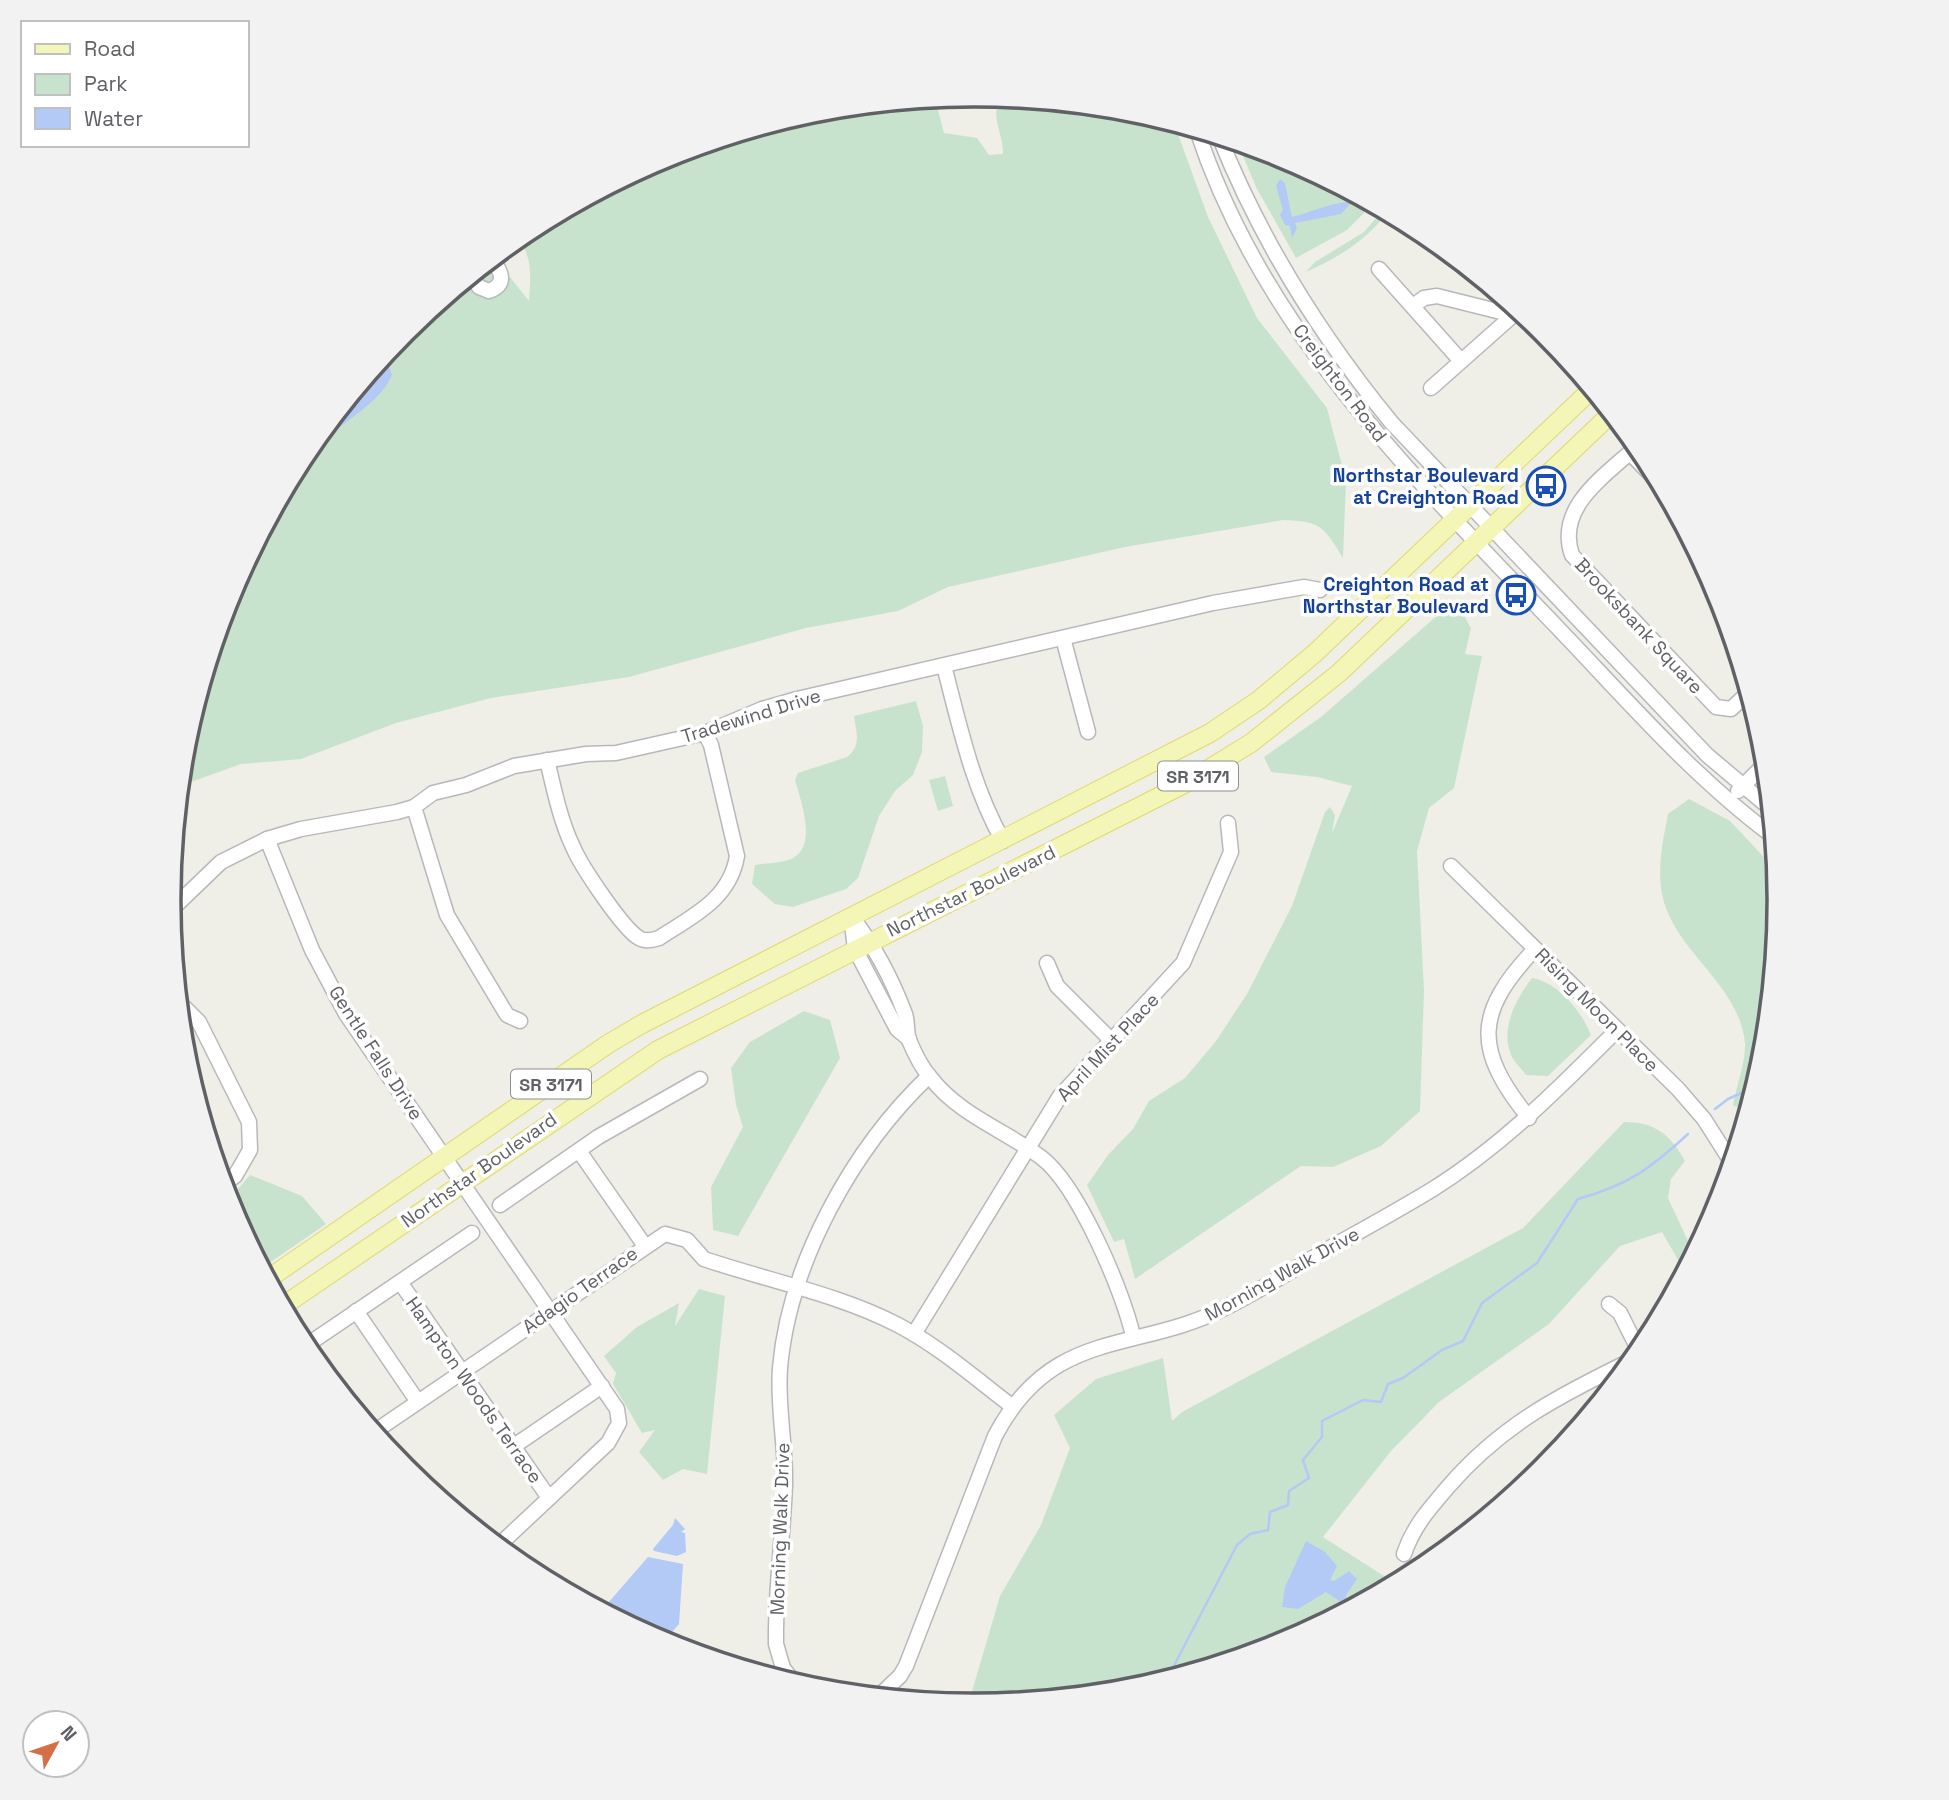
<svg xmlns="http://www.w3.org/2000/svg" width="1949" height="1800" viewBox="0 0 1949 1800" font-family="'Space Grotesk',sans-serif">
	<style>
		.green { fill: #c8e3cd }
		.water { fill: #b2caf5 }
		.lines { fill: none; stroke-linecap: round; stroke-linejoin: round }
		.stream { stroke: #b2caf5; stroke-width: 2.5 }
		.minor-casing { stroke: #b8b8bc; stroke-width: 17 }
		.major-casing { stroke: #e1d86f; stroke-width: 20 }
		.minor { stroke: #fff; stroke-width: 14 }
		.major { stroke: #f3f6b6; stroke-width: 18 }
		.labels { text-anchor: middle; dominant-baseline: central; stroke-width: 7; stroke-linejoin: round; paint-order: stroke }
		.shield { fill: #fff; stroke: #8f9094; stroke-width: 2 }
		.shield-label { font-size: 18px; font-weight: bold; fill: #5f6166 }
		.street-label { font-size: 19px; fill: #5f6166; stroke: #fff }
		.transit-label { font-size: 19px; font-weight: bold; fill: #164399; stroke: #fff; text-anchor: end }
		.rim { fill: none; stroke: #5f6166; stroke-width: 3.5 }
	</style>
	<rect width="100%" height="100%" fill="#efefe8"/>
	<g class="green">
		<path d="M1002,97L1132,110L1174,123L1208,217L1257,318L1327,408L1346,481L1343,558C1324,527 1321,521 1283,520L1125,547L948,587L898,611L806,628L629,677L491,698L396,723L301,759L241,764L180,786L185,742L230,591L305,452L405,330L494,257L529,301C530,278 534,257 517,238L667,156L818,110L935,98L944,133L977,138L989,155L1003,154C1004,135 988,113 1002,97Z"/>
		<polygon points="1237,142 1256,148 1278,165 1322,177 1364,199 1364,213 1347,230 1296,258 1257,189"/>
		<path d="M1383,210L1387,212C1369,239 1336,259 1306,272L1315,262L1364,232Z"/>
		<polygon points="1455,600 1471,628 1465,654 1482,656 1454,788 1429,808 1417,851 1424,991 1420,1111 1381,1146 1333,1167 1301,1166 1135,1279 1124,1239 1114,1242 1087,1185 1108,1155 1133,1129 1149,1101 1185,1078 1216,1041 1247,994 1292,906 1325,812 1330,807 1335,815 1332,833 1352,786 1317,777 1271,772 1264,757 1321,717"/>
		<path d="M916,701L923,726L922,752L913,775L895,791L879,816L858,878L846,889L793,907L775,904L752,884L755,865C767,863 783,863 793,858C818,845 800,799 795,780L798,773L847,757C862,746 856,732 854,716Z"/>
		<polygon points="945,776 953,806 938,811 929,780"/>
		<path d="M1689,799L1730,821L1777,871L1780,900L1764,1058L1749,1109L1733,1106C1736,1087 1746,1061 1745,1043C1739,983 1673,951 1662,894C1657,867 1663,840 1668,814Z"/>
		<path d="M1532,978C1558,982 1582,1012 1591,1035L1548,1076L1526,1075C1521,1068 1512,1060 1510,1052C1501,1027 1517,997 1532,978Z"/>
		<polygon points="804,1011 830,1020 840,1058 738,1236 713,1230 711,1187 743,1127 736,1105 731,1068 750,1042"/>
		<path d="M1624,1122C1655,1122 1670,1134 1685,1161L1671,1179L1668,1198L1694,1254L1685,1272L1662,1232L1620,1246L1549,1324L1439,1402L1391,1451L1323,1537L1384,1576L1405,1579L1282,1644L1131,1690L968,1705L1000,1596L1041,1525L1070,1448L1054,1415L1096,1379L1163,1358L1172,1421L1182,1412L1523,1228Z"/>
		<polygon points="250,1175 302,1196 326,1224 262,1268 226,1195 238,1189"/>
		<polygon points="699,1289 725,1296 707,1474 683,1469 663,1480 639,1452 655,1430 642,1433 613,1384 616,1373 604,1356 637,1327 679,1303 675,1326"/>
	</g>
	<g class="water">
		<path d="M1280,179L1285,183L1292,217C1307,214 1341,199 1351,203L1341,214L1295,223L1297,228L1292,238L1290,226L1285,225L1280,215L1283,210L1276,186Z"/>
		<path d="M385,355L392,375C378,409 325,430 301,461Z"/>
		<polygon points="675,1518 685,1529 681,1532 685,1533 686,1552 677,1556 654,1551 653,1549 673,1525"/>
		<polygon points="1306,1541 1325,1552 1337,1566 1330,1580 1334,1581 1349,1571 1357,1579 1346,1595 1347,1606 1326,1592 1298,1609 1282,1607 1285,1587"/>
		<polygon points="648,1557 683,1564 679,1624 672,1632 662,1635 662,1642 602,1610"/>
	</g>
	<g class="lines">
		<g class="stream">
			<polyline points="1757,1083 1754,1057 1765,1053"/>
			<polyline points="1715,1109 1728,1099 1755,1087"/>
			<path d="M1167,1679L1237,1545L1250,1534L1268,1530L1270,1512L1288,1505L1289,1491L1309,1478L1303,1460L1322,1437V1421L1363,1400L1381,1402L1388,1384L1403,1378L1442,1350L1463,1341L1482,1303L1537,1263L1578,1199C1628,1185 1650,1169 1688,1134"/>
		</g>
		<defs>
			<g id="minor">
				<path d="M1197,130C1262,330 1416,479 1557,627C1627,700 1693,777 1774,837"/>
				<path d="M1219,136C1261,241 1319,334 1391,422L1707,755L1771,809"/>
				<polyline points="1379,269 1461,361"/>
				<path d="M471,276L479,287L489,291C508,284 501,271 492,259"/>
				<polyline points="1413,306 1424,298 1437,296 1513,315"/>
				<polyline points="1431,388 1519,310"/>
				<path d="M1638,445C1607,475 1555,506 1572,555L1716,707L1731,709L1749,692"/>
				<polyline points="1630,453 1662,486"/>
				<polyline points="1063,638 1088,732"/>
				<path d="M944,666C960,727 972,786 1003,841"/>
				<path d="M547,760C554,789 560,820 573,847C581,866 623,929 639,938C645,942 653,940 659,938C693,916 730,899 737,856L711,745L705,733"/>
				<polyline points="1738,791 1766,763"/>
				<polyline points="414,807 447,915 507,1015 520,1021"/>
				<polyline points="267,839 312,950 346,1014 617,1409 619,1423 608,1443 498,1546"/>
				<polyline points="1451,866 1678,1089 1704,1119 1732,1163"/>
				<polyline points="170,911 221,862 267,839 301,829 397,812 414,807 433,793 466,785 514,766 586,754 616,753 705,733 762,709 797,699 1213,603 1304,587 1320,590"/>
				<path d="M851,916C874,945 892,979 905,1014C908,1022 906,1032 909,1040C914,1052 922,1068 930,1077C960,1116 1005,1130 1042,1158C1078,1186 1123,1291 1133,1336"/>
				<polyline points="851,916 855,949 897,1029 909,1039"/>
				<polyline points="1047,963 1057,986 1112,1041"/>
				<polyline points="179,1002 199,1022 249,1122 250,1150 235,1176 223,1185"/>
				<path d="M1529,1118C1474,1050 1474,1013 1535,949"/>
				<polyline points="579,1151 645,1246"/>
				<polyline points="500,1205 598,1137 700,1079"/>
				<polyline points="400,1282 549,1498"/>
				<polyline points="1609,1304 1620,1313 1640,1353"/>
				<polyline points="356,1311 418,1402"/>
				<polyline points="914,1334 1060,1096 1183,963 1231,852 1228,823"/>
				<polyline points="304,1347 472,1233"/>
				<path d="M374,1432L665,1234L687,1240L704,1259C769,1281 838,1294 898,1325C940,1347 976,1379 1013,1407"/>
				<polyline points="514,1446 602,1386"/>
				<path d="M1404,1554C1413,1527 1429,1509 1448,1487C1502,1424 1562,1394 1636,1358"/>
				<path d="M795,1683L783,1668L776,1644C775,1591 783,1538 785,1485C786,1446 777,1407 780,1368C789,1263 853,1148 929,1076"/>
				<path d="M879,1696L900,1676L906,1666L995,1436C1053,1326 1135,1354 1227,1307C1259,1291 1291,1271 1323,1252C1360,1231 1397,1211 1433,1189C1503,1145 1559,1088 1617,1030"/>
			</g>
			<g id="major">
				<polyline points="268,1279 608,1044 642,1024 1210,733 1259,700 1315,653 1592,389"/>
				<polyline points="283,1306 658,1050 1186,783 1251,743 1339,673 1612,413"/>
			</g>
		</defs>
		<use href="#minor" class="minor-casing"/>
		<use href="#major" class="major-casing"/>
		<use href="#minor" class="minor"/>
		<use href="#major" class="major"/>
	</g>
	<defs>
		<symbol id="bus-ring" viewBox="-11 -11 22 22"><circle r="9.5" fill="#fff" stroke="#1a4fb4" stroke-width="1.5"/><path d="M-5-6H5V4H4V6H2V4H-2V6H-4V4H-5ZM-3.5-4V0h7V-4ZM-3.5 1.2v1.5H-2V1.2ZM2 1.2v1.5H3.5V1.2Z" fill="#1a4fb4"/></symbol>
	</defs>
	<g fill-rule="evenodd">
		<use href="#bus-ring" x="1524" y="464" width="44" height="44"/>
		<use href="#bus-ring" x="1494" y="573" width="44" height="44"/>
	</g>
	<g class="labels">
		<g class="shield">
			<rect x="1158" y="761.5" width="80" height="29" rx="5"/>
			<rect x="511" y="1069.5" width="80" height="29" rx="5"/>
		</g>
		<g class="shield-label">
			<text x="1198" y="776">SR 3171</text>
			<text x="551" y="1084">SR 3171</text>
		</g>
		<g class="street-label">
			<text transform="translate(1340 383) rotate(53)">Creighton Road</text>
			<text transform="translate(1639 626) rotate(47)">Brooksbank Square</text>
			<text transform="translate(751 716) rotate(-17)">Tradewind Drive</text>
			<text transform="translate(971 891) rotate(-26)">Northstar Boulevard</text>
			<text transform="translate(1597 1010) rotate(45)">Rising Moon Place</text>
			<text transform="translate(1108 1047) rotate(-47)">April Mist Place</text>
			<text transform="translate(376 1053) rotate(57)">Gentle Falls Drive</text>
			<text transform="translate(479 1170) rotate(-35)">Northstar Boulevard</text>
			<text transform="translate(1282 1274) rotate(-29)">Morning Walk Drive</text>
			<text transform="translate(580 1290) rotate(-35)">Adagio Terrace</text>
			<text transform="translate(474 1390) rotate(55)">Hampton Woods Terrace</text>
			<text transform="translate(780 1529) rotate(-88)">Morning Walk Drive</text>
		</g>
		<g class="transit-label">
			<text x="1519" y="475">Northstar Boulevard<tspan x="1519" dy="22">at Creighton Road</tspan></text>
			<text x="1489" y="584">Creighton Road at<tspan x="1489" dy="22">Northstar Boulevard</tspan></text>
		</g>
	</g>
	<path d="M0 0H1949V1800H0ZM181 900a793 793 0 1 1 1586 0a793 793 0 1 1-1586 0Z" fill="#f2f2f3" fill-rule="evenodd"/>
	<path class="rim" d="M181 900a793 793 0 1 1 1586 0a793 793 0 1 1-1586 0Z"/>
	<rect x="21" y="21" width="228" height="126" fill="#ffffff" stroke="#bfc0c2" stroke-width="2"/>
	<rect x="35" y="44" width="35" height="10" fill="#f3f6b6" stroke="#bfc0c2" stroke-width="2"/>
	<text x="84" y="56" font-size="21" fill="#5f6166">Road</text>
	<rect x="35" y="74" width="35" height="21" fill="#c8e3cd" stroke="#bfc0c2" stroke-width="2"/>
	<text x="84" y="91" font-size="21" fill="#5f6166">Park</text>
	<rect x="35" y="108" width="35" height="21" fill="#b2caf5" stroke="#bfc0c2" stroke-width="2"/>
	<text x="84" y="126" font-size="21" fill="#5f6166">Water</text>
	<g transform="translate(56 1744) rotate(50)"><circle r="33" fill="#ffffff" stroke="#bfc0c2" stroke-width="2"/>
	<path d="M0-5L12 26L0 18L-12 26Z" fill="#d56f48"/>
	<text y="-10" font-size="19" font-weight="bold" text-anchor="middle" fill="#5f6166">N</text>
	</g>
</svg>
